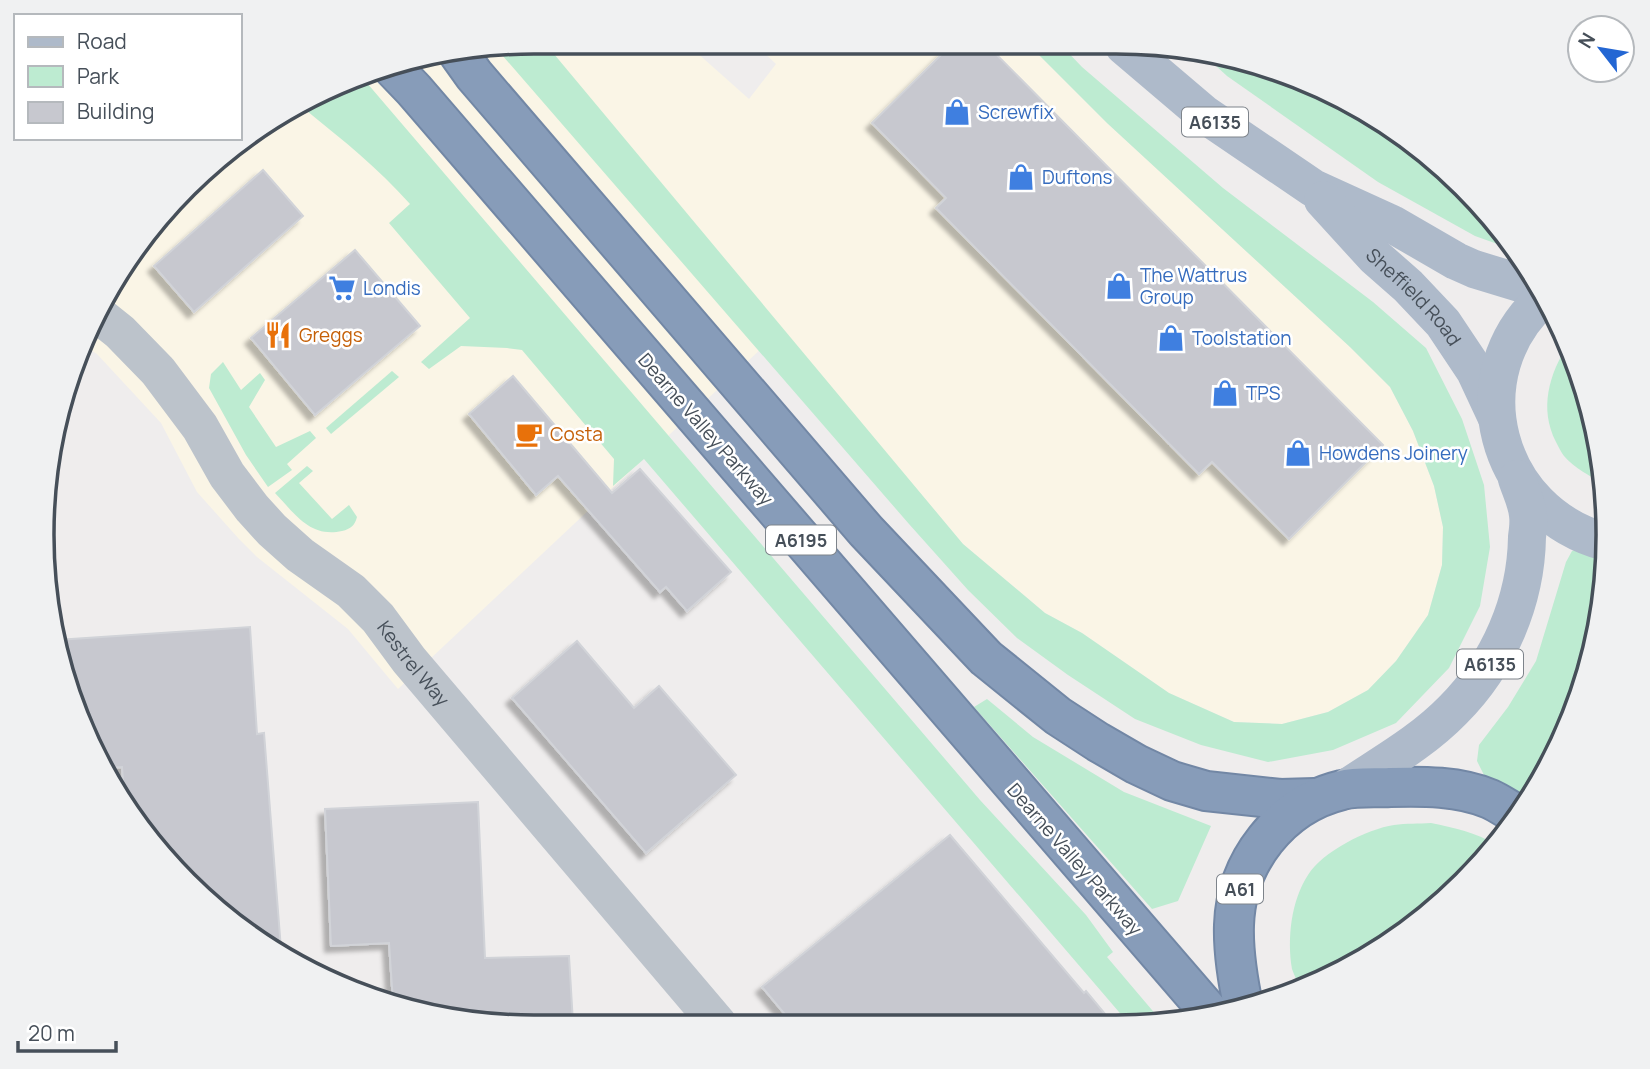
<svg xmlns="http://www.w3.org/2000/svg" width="1650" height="1069" viewBox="0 0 1650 1069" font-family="Manrope,sans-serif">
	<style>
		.commercial { fill: #faf5e6 }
		.green { fill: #bdebd1 }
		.building { fill: #c7c8cf; stroke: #d1d3d8; stroke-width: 2; filter: url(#shadow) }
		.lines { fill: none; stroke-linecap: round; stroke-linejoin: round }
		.highway-casing { stroke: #7287a5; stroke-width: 42 }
		.minor { stroke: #bcc3cb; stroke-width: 38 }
		.major { stroke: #aebaca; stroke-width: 38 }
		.highway { stroke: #879cb9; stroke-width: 38 }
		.labels { text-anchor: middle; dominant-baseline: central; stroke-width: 5; stroke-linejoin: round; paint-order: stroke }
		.shield { fill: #fff; stroke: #7e848b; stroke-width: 2 }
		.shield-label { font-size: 18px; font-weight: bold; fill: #464f59 }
		.shop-label { font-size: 19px; fill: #366cbe; stroke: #fff; text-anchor: start }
		.street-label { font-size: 19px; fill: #464f59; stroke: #fff }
		.food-label { font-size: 19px; fill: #c56008; stroke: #fff; text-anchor: start }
		.rim { fill: none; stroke: #464f59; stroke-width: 3.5 }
	</style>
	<defs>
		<filter id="shadow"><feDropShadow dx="-6" dy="6" stdDeviation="2" flood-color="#0004"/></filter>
	</defs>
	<rect width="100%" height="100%" fill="#efeded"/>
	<polygon class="commercial" points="535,42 686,43 749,99 776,64 754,43 1029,45 1107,123 1350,347 1390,387 1413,431 1434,486 1443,527 1442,565 1428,615 1396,661 1368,690 1328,712 1282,724 1234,722 1169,693 1082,633 1045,613 963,544 782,329 398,689 348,629 257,557 239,539 197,492 161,423 97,354 84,346 144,234 261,125 377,68"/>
	<g class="green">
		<polygon points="534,42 544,42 564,66 963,544 1045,613 1082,633 1169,693 1234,722 1282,724 1328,712 1368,690 1396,661 1428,615 1442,565 1443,527 1434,486 1413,431 1390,387 1350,347 1107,123 1029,45 1061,45 1082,67 1223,188 1373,302 1426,348 1462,419 1484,485 1490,547 1480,606 1449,668 1396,723 1333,750 1268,762 1201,745 1135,719 1068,675 1017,638 968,590 909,524 496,48"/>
		<polygon points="1202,53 1333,93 1440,164 1506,234 1517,251 1475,236 1378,182 1227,76"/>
		<path d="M361,76L980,800L1086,915L1113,952L1107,957L1163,1023L1147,1026H1131L644,459L613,486L614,459L522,350L507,348L461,346L429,369L421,362L470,318L389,223L410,204C378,168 344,141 307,111L298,107Z"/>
		<path d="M1568,344L1591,407L1604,484C1590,476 1574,468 1564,456C1561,452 1558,446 1556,442C1539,408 1549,375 1568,344Z"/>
		<polygon points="223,362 241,390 260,373 265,380 249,407 276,447 310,431 316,438 287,464 292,470 268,487 246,455 209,388 211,374"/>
		<polygon points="392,371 399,377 331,434 326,428"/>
		<path d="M307,466L313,471L299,483L332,519L349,505L357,517C355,525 351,529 342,531C310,538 295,514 275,493Z"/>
		<polygon points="1580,548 1605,556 1604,598 1582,692 1542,780 1528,800 1510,787 1484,775 1477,761 1479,745 1508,707 1536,661 1566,562 1572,551"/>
		<polygon points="987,699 1033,737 1124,792 1211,826 1178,901 1152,909 974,707"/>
		<path d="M1431,823C1454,828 1476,832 1496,845L1486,859L1416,925L1333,976L1300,989C1298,982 1294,975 1292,969C1287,939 1291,901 1308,875C1322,852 1367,829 1394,825C1406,823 1419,824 1431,823Z"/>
	</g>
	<g class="building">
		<polygon points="951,45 987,45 1383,445 1289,539 1212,462 1199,474 936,208 946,198 872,123"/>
		<polygon points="263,170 303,216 194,312 154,266"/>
		<polygon points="355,250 420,326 315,415 251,338"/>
		<polygon points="513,376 612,493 640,469 731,572 687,611 666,587 660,592 558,476 536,495 469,414"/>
		<polygon points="250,627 257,734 264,733 281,949 210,905 125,808 122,767 107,768 59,662 57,640"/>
		<polygon points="577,641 634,708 659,686 736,775 646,853 512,698"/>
		<polygon points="478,802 485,958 569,956 573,1023 471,1023 393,1002 389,943 331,946 325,809"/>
		<polygon points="950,835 1084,993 1086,991 1115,1026 793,1024 762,987"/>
	</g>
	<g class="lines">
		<defs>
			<g id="highway">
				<polyline points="459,54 474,75 866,531 986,658 1058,716 1098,742 1136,764 1172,781 1206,791 1280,799 1315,798"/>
				<polyline points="391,66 414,90 1212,1015"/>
				<path d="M1244,1010C1238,982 1233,954 1234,925C1236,862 1280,805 1342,790C1357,786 1375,788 1390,787C1422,786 1460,786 1490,799C1499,803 1509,810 1518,815"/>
			</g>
		</defs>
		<use href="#highway" class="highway-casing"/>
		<path class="minor" id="s1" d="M100,316L120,332L158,371L200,427L227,475L252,508L272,530L300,555L351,591L378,618L409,660L718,1024"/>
		<g class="major">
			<polyline points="1124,46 1204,114 1313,188 1392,224 1456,261 1474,269 1520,283 1536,283"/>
			<path id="s2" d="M1323,200L1375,257L1408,286L1443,323L1475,371L1496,416"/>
			<path d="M1545,297C1457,374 1495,513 1606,542"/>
			<path d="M1345,789C1382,764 1422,742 1453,710C1499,664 1526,601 1527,537C1528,530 1529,522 1528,515C1527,503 1521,491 1517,479"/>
		</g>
		<use href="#highway" class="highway"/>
	</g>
	<defs>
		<symbol id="shop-bare" viewBox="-9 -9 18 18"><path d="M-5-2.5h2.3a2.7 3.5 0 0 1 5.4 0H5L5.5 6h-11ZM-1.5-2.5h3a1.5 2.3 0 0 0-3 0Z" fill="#3f7fe0" stroke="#fff" stroke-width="2.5" paint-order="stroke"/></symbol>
		<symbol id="supermarket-bare" viewBox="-9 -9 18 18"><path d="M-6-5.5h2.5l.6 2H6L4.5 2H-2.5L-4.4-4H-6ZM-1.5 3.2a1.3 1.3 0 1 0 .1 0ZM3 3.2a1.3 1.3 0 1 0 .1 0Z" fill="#3f7fe0" stroke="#fff" stroke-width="2.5" paint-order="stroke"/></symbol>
		<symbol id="restaurant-bare" viewBox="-9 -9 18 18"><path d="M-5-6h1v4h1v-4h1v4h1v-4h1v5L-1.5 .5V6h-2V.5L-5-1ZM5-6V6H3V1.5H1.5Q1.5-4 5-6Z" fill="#e8710a" stroke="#fff" stroke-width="2.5" paint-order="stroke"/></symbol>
		<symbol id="cafe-bare" viewBox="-9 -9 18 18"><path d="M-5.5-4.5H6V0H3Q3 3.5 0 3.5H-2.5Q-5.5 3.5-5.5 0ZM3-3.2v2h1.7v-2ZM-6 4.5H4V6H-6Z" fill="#e8710a" stroke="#fff" stroke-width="2.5" paint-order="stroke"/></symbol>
	</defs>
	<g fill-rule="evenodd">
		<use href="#shop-bare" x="938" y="93" width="38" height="38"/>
		<use href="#shop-bare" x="1002" y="158" width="38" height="38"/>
		<use href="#shop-bare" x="1100" y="267" width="38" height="38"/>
		<use href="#supermarket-bare" x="323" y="269" width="38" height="38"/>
		<use href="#restaurant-bare" x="259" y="316" width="38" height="38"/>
		<use href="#shop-bare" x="1152" y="319" width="38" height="38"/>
		<use href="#shop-bare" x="1206" y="374" width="38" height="38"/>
		<use href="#cafe-bare" x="510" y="415" width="38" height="38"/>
		<use href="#shop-bare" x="1279" y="434" width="38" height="38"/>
	</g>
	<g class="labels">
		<g class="shield">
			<rect x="1182" y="107.5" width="66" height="29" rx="5"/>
			<rect x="766" y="525.5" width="70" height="29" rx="5"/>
			<rect x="1457" y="649.5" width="66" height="29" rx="5"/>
			<rect x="1217" y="874.5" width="46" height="29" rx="5"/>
		</g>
		<g class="shield-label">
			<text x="1215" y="122">A6135</text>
			<text x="801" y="540">A6195</text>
			<text x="1490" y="664">A6135</text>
			<text x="1240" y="889">A61</text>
		</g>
		<g class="shop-label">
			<text x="978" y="112">Screwfix</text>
			<text x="1042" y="177">Duftons</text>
			<text x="1140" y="275">The Wattrus<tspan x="1140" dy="22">Group</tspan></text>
			<text x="363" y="288">Londis</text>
			<text x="1192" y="338">Toolstation</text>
			<text x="1246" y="393">TPS</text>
			<text x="1319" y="453">Howdens Joinery</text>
		</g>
		<g class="street-label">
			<text stroke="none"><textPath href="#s2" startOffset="133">Sheffield Road</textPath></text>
			<text transform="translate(706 429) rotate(49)">Dearne Valley Parkway</text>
			<text stroke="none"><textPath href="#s1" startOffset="472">Kestrel Way</textPath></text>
			<text transform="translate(1075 859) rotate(49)">Dearne Valley Parkway</text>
		</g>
		<g class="food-label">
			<text x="299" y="335">Greggs</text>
			<text x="550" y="434">Costa</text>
		</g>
	</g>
	<path d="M0 0H1650V1069H0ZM534 54H1116A480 480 0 0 1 1596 534V535A480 480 0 0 1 1116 1015H534A480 480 0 0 1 54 535V534A480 480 0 0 1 534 54Z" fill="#f0f1f2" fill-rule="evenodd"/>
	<path class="rim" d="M534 54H1116A480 480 0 0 1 1596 534V535A480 480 0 0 1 1116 1015H534A480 480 0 0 1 54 535V534A480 480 0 0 1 534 54Z"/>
	<rect x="14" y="14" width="228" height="126" fill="#ffffff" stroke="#b5b9bd" stroke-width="2"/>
	<rect x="28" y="37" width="35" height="10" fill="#aebaca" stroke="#b5b9bd" stroke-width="2"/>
	<text x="77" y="49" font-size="21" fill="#464f59">Road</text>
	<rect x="28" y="66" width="35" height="21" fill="#bdebd1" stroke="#b5b9bd" stroke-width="2"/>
	<text x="77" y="84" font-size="21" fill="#464f59">Park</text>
	<rect x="28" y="102" width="35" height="21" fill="#c7c8cf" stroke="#b5b9bd" stroke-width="2"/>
	<text x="77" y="119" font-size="21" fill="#464f59">Building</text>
	<g transform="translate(1601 49) rotate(301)"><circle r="33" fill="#ffffff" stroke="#b5b9bd" stroke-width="2"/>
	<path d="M0-5L12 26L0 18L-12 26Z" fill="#2366d3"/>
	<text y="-10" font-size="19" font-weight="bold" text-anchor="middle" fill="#464f59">N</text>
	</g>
	<path d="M18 1041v10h98v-10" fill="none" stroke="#464f59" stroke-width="3.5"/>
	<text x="28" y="1041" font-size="21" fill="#464f59" stroke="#ffffff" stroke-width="5" paint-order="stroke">20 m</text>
</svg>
